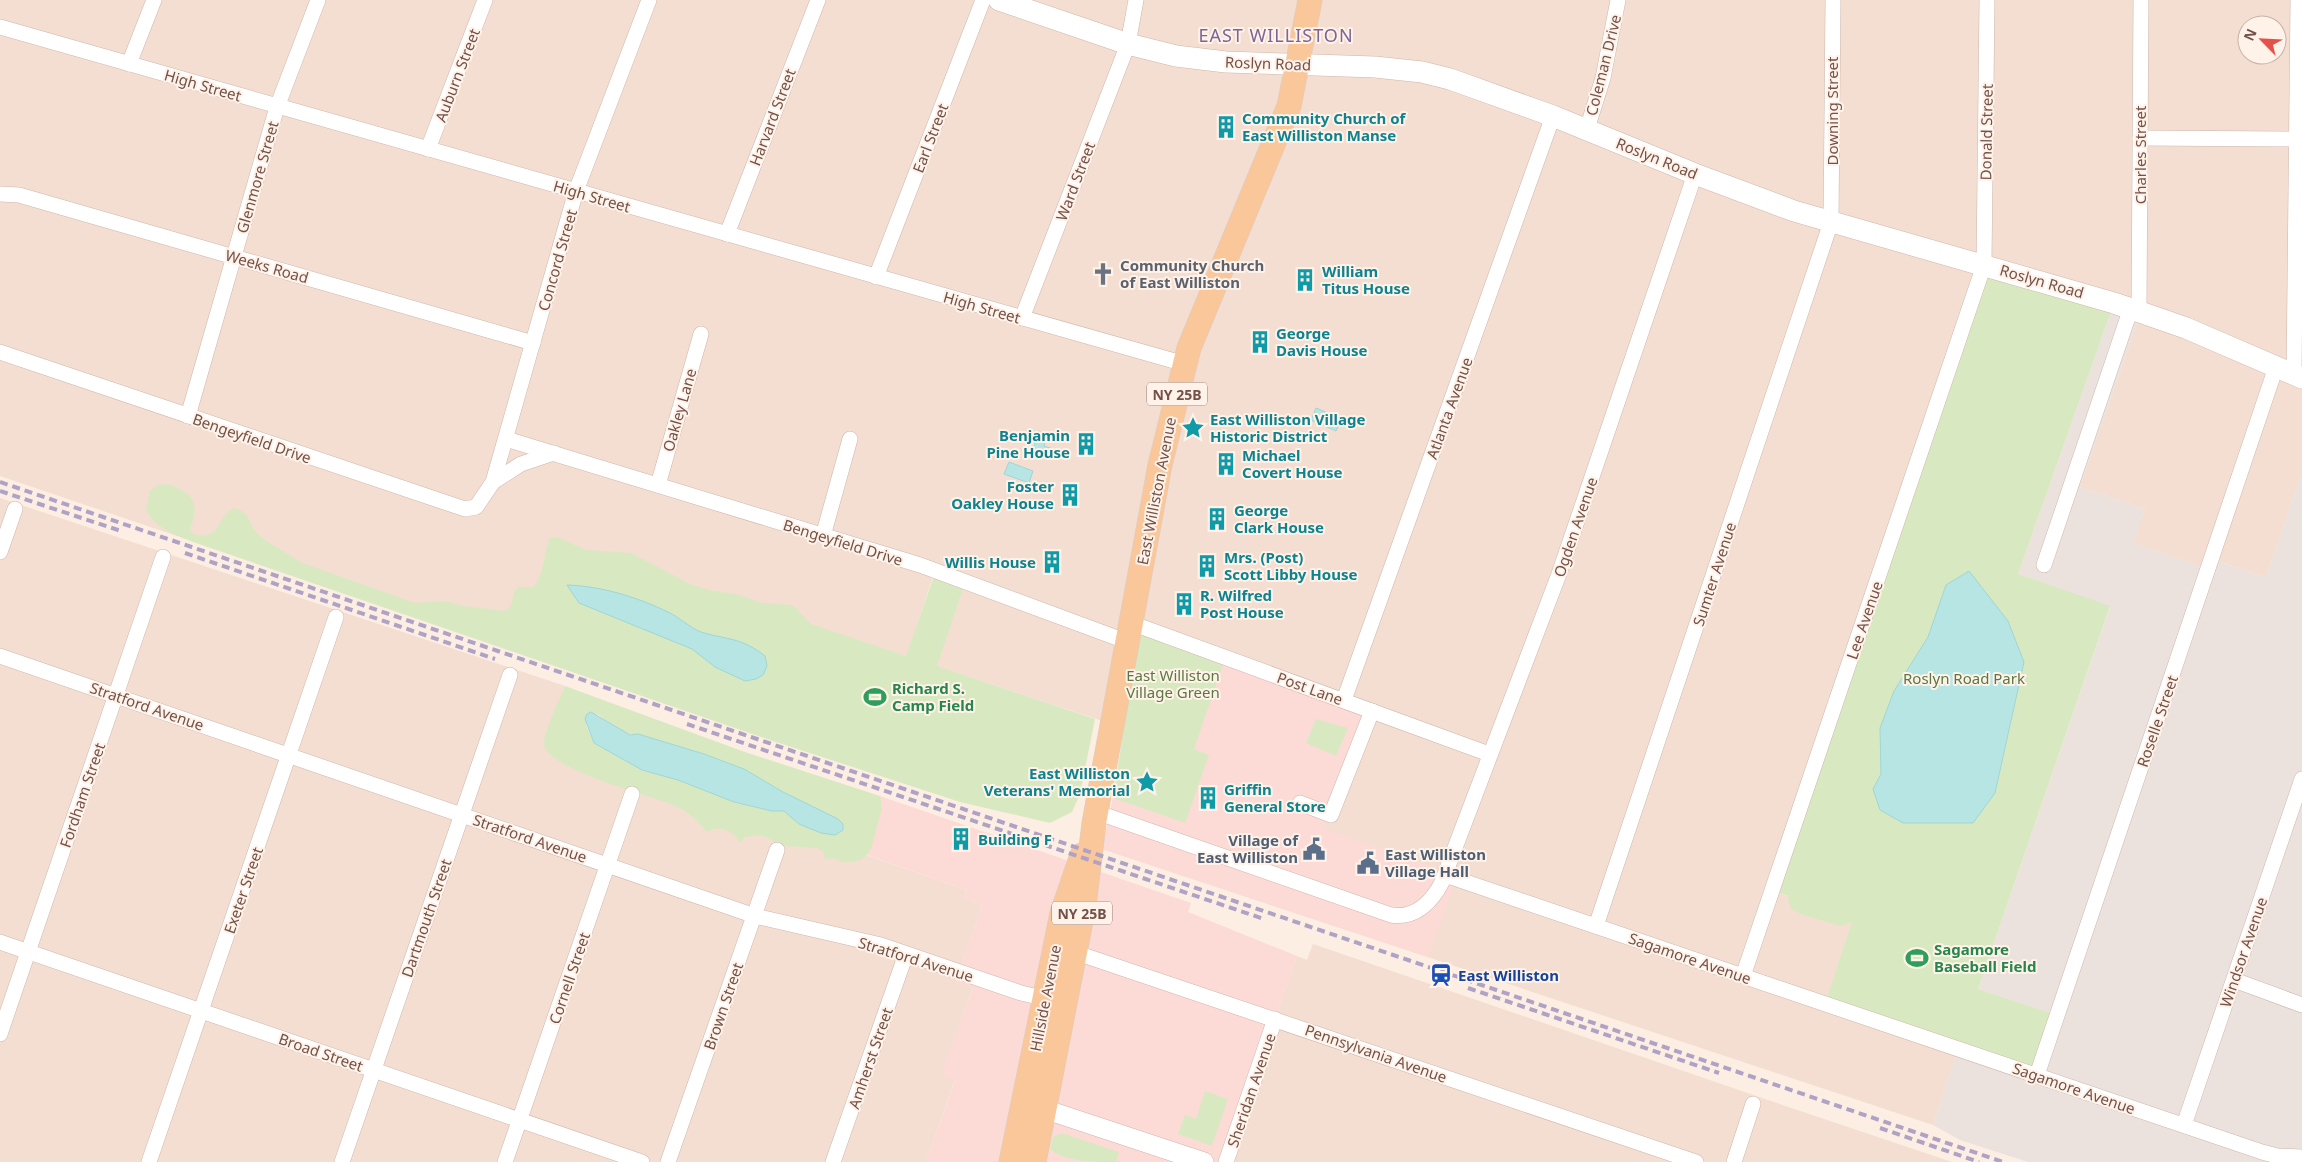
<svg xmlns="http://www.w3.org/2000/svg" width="2302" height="1162" viewBox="0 0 2302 1162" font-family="'Noto Sans',sans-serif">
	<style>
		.residential { fill: #f3ded1; fill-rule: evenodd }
		.commercial { fill: #fcdbd6 }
		.industrial { fill: #ebe2dd }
		.green { fill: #d8e9c1; fill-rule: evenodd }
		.water { fill: #b7e5e4; stroke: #9ed6d6 }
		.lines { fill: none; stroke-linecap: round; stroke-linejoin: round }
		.minor-casing { stroke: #cfb6ac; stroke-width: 16 }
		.tertiary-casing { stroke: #cfb6ac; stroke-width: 20 }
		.secondary-casing { stroke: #d2b5a9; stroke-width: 22 }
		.primary-casing { stroke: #d8cecc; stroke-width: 25 }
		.minor { stroke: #fff; stroke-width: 15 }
		.tertiary { stroke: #fff; stroke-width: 19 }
		.secondary { stroke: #fff; stroke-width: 21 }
		.primary { stroke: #fac79b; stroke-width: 24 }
		.rail { stroke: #afa2c5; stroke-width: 4; stroke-dasharray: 8 5; stroke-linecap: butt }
		.labels { text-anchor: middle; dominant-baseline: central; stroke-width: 4; stroke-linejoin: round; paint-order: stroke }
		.shield { fill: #fff2e8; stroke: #9d8179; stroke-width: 1 }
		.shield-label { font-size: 14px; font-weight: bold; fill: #735149 }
		.street-label { font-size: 15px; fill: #735149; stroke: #fff2e8 }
		.culture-label { font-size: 15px; font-weight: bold; fill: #0d838f; stroke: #fff2e8; text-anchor: start }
		.worship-label { font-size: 15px; font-weight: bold; fill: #5b616d; stroke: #fff2e8; text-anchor: start }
		.park-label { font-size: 15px; fill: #5b7842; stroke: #fff2e8 }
		.leisure-label { font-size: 15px; font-weight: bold; fill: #27864d; stroke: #fff2e8; text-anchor: start }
		.service-label { font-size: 15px; font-weight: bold; fill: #4e5e75; stroke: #fff2e8; text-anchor: end }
		.transit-label { font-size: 15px; font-weight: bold; fill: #164399; stroke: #fff2e8; text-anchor: start }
		.quarter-label { font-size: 18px; letter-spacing: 1px; fill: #7d6597; stroke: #fff2e8 }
	</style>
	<rect width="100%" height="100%" fill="#fceee2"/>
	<g class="residential">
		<path d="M0,0H2302V473L2266,577L2212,559L2208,569L2133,543L2145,509L2080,487L2141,312L1985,266L1772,890L1852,922L1958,1049L1933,1125L1102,849L1113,798L1124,728L936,666L965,583L934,573L907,656L519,652L0,476ZM2247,25H2277V55H2247Z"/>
		<polygon points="0,498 565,686 545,743 966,890 964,898 982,905 956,981 973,987 942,1074 955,1080 926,1162 0,1162"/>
		<polygon points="1313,944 1765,1099 1952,1162 1226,1162 1297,956 1307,960"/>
	</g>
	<g class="commercial">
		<polygon points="1225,659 1369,712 1324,828 1457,876 1428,957 1102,849 1113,798 1185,822 1209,754 1194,749"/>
		<polygon points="880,796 1191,903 1188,912 1297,956 1226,1162 926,1162 955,1081 941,1074 973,988 956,981 982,905 964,898 966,890 867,855"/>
	</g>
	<polygon class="industrial" points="2114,303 2141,312 2080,487 2145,509 2134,543 2208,569 2211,559 2266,577 2302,473 2302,1162 2028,1162 1960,1140 1933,1125 1958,1049 2055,1015 1978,989 2110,607 2018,574"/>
	<g class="green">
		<polygon points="1985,265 2114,303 2018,574 2110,606 1978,989 2056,1015 2036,1073 1825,1004 1852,922 1841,926 1803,915 1790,908 1788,896 1772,890"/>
		<path d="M167,484C192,492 201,503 190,528L192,533C220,545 217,515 234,508C253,514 247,523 257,533C266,543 287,552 300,562L415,603L444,601L464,606L505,611C515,606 510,594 518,587H533C545,575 543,554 550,538L557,537L586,550L631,553L690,584L709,590L740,595L762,603L792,605C798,608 804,619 811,624L906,656L935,573L965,583L937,666L1095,719L1080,794L1072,812L1050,823L960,802L770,740L193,542C174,534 156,529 146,510L150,491L158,485Z"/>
		<polygon points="1140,629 1225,659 1194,749 1209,755 1185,823 1113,798"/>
		<path d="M565,686L742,751L880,796C883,807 881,813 878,823C872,842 874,862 847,862C837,862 837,856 825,859L823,852L818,848L784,846L761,835L745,837L740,843C735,831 718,824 707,832C699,822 690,813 678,807C656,796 544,770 544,743C544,732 560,698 565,686ZM597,714C610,722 621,736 638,734L704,754L744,769L800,802L821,833L799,824L784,811H772L734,802L678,780L642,770L594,743L586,725Z"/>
		<polygon points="1316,719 1348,728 1336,756 1306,743"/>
		<polygon points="1205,1091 1228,1099 1212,1146 1178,1134 1185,1115 1196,1119"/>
		<path d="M1062,1133L1119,1152L1116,1162C1096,1162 1064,1162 1050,1149L1053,1137Z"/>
	</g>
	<g class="water">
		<polygon points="1316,408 1342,419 1336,431 1311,420"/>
		<polygon points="1038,431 1047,434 1044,446 1053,449 1051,455 1033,450"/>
		<polygon points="1009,462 1033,471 1029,483 1004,474"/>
		<polygon points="1969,571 2008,621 2024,662 1995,793 1973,823 1903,823 1880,810 1873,789 1881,774 1880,728 1894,691 1928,637 1946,585"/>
		<path d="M567,585C601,586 637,597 668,612C679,617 690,628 701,632C727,640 741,637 765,656L767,666L763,675L756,679L745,681L715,667L692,649L579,603Z"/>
		<polygon points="591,712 630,735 638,734 704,754 744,769 783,792 838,819 843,824 843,830 835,835 821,833 799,824 784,811 772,811 734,802 678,780 642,770 594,743 585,719 587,714"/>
	</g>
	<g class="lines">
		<defs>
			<g id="minor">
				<polyline points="0,27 1185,364"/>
				<polyline points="129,64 154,0"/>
				<polyline points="1587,129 1603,78 1618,0"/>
				<polyline points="2140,138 2302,139"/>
				<polyline points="428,149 485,0"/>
				<polyline points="0,194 19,195 533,343"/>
				<polyline points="727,234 818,0"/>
				<polyline points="876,277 983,0"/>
				<polyline points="2139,311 2141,0"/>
				<polyline points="1022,318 1128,44 1136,0"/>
				<polyline points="0,352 465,509 476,507 493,482 576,191 649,0"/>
				<polyline points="2294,375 2298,0"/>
				<polyline points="188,416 277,107 318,0"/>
				<polyline points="506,439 920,565 1128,642"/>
				<polyline points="493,482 521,464 554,453"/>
				<polyline points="658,485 701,334"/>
				<polyline points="823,536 850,439"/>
				<polyline points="0,552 15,509"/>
				<polyline points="2044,565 2131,308"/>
				<polyline points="1131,623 1489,754"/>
				<polyline points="0,656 755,916 881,945 1021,993 1051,1000"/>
				<polyline points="1344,700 1553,116"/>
				<polyline points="1300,803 1331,815 1372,711"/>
				<path d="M1096,812L1391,915C1415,919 1432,902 1442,882L1559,574L1695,174"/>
				<polyline points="1445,875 2262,1152 2277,1156 2302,1157"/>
				<polyline points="1596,926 1831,222 1833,0"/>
				<polyline points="0,942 642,1162"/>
				<polyline points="1068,950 1696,1162"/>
				<polyline points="1743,976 1984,265 1987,0"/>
				<polyline points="2234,980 2302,1005"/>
				<polyline points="0,1034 163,557"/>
				<polyline points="2037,1075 2276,367"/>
				<polyline points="2184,1125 2302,779"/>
				<polyline points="149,1162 336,617"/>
				<polyline points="342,1162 510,675"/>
				<polyline points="505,1162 632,794"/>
				<polyline points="668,1162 777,850"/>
				<polyline points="833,1162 906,954"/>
				<polyline points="1226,1162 1275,1019"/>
				<polyline points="1734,1162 1753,1104"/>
			</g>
			<polyline id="tertiary" points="1031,1108 1044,1109 1204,1162"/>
			<polyline id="secondary" points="999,0 1128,44 1176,56 1226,62 1375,67 1422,72 1450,79 1553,116 1695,174 1794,211 2114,303 2186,328 2302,378"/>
			<g id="primary">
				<polyline points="1011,1162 1062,913 1082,855"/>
				<polyline points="1034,1162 1084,906 1094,823 1160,465 1189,348 1289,106 1310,0"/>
			</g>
		</defs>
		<use href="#minor" class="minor-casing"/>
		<use href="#tertiary" class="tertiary-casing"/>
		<use href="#secondary" class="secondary-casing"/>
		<use href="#primary" class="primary-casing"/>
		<use href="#minor" class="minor"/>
		<use href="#tertiary" class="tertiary"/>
		<use href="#secondary" class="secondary"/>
		<use href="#primary" class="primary"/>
		<g class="rail">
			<polyline points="0,482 2003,1162"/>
			<polyline points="0,491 121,531"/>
			<polyline points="185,553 495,659"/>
			<polyline points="687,724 1264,919"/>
			<polyline points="1468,988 1719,1073"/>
			<polyline points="1880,1128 1979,1162"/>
		</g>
	</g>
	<defs>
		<symbol id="building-bare" viewBox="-9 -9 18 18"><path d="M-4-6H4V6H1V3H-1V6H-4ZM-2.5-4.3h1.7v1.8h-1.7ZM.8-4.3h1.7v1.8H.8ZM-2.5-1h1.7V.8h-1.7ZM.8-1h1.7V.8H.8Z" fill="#0f9aa8" stroke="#fff2e8" stroke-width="2.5" paint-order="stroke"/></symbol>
		<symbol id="church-bare" viewBox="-9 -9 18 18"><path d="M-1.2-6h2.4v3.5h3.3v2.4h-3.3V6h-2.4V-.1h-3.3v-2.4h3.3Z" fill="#6b7280" stroke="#fff2e8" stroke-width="2.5" paint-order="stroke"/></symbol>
		<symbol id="sight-bare" viewBox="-9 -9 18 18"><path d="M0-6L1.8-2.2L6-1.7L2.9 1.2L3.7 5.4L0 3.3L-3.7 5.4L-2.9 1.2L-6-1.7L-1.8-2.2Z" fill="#0f9aa8" stroke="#fff2e8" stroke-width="2.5" paint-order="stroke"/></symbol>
		<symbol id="stadium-bare" viewBox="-9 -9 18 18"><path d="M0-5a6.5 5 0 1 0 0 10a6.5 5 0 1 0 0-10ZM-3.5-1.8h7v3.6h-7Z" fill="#2e9e5b" stroke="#fff2e8" stroke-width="2.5" paint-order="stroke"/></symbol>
		<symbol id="civic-bare" viewBox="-9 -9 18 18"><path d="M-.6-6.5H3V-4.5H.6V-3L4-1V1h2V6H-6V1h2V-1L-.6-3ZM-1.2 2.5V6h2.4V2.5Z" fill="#5c6f8a" stroke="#fff2e8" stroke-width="2.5" paint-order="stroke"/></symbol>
		<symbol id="station-bare" viewBox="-9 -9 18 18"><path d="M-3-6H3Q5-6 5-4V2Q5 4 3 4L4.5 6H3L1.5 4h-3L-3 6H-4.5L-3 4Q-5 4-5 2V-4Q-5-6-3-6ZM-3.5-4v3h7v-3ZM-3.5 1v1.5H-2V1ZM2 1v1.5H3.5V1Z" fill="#1a4fb4" stroke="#fff2e8" stroke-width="2.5" paint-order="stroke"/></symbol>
	</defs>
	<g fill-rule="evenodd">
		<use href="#building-bare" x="1210" y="111" width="32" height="32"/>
		<use href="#church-bare" x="1087" y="258" width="32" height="32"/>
		<use href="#building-bare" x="1289" y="264" width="32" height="32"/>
		<use href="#building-bare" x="1244" y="326" width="32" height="32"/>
		<use href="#sight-bare" x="1177" y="412" width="32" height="32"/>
		<use href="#building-bare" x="1070" y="428" width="32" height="32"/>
		<use href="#building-bare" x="1210" y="448" width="32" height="32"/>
		<use href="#building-bare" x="1054" y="479" width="32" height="32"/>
		<use href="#building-bare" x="1201" y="503" width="32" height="32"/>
		<use href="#building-bare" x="1036" y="546" width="32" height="32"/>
		<use href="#building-bare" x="1191" y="550" width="32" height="32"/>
		<use href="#building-bare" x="1168" y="588" width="32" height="32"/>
		<use href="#stadium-bare" x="859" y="681" width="32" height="32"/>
		<use href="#sight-bare" x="1131" y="766" width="32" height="32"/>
		<use href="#building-bare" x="1192" y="782" width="32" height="32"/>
		<use href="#building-bare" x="945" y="823" width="32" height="32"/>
		<use href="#civic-bare" x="1298" y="833" width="32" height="32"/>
		<use href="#civic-bare" x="1352" y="847" width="32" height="32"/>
		<use href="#stadium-bare" x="1901" y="942" width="32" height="32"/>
		<use href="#station-bare" x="1425" y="959" width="32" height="32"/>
	</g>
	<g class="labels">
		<g class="shield">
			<rect x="1147" y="382.5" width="60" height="23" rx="4"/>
			<rect x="1052" y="901.5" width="60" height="23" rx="4"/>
		</g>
		<g class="shield-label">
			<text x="1177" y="394">NY 25B</text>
			<text x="1082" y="913">NY 25B</text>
		</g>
		<g class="street-label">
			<text transform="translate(1268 63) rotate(2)">Roslyn Road</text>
			<text transform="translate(1603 65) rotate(-76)">Coleman Drive</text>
			<text transform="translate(457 75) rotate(-69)">Auburn Street</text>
			<text transform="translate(203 85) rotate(16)">High Street</text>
			<text transform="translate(1832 111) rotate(-90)">Downing Street</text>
			<text transform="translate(772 117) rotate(-69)">Harvard Street</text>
			<text transform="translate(1986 132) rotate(-89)">Donald Street</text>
			<text transform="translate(930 138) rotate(-69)">Earl Street</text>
			<text transform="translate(2140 155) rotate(-90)">Charles Street</text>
			<text transform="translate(1657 158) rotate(22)">Roslyn Road</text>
			<text transform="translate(257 177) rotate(-74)">Glenmore Street</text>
			<text transform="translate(1075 181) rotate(-69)">Ward Street</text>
			<text transform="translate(592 196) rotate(16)">High Street</text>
			<text transform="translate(557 260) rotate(-74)">Concord Street</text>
			<text transform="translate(267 266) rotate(16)">Weeks Road</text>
			<text transform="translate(2042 281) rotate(16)">Roslyn Road</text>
			<text transform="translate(982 307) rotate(16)">High Street</text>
			<text transform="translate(1449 408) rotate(-70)">Atlanta Avenue</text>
			<text transform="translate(679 410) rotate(-74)">Oakley Lane</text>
			<text transform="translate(252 438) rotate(19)">Bengeyfield Drive</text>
			<text transform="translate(1156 491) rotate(-79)">East Williston Avenue</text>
			<text transform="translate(1575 527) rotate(-71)">Ogden Avenue</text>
			<text transform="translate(843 542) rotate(17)">Bengeyfield Drive</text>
			<text transform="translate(1714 574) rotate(-72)">Sumter Avenue</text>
			<text transform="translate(1864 620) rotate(-71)">Lee Avenue</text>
			<text transform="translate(1310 688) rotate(20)">Post Lane</text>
			<text transform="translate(147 706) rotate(19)">Stratford Avenue</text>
			<text transform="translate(2157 721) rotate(-71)">Roselle Street</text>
			<text transform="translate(82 795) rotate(-71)">Fordham Street</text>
			<text transform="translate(530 838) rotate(19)">Stratford Avenue</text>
			<text transform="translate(243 890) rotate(-71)">Exeter Street</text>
			<text transform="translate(426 918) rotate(-71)">Dartmouth Street</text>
			<text transform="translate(2243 952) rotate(-71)">Windsor Avenue</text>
			<text transform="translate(1690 958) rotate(19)">Sagamore Avenue</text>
			<text transform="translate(916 959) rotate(17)">Stratford Avenue</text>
			<text transform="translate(569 978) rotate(-71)">Cornell Street</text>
			<text transform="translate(1045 998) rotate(-79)">Hillside Avenue</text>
			<text transform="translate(723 1006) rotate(-71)">Brown Street</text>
			<text transform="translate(321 1052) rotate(19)">Broad Street</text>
			<text transform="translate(1376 1053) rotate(19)">Pennsylvania Avenue</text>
			<text transform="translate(870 1058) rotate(-71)">Amherst Street</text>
			<text transform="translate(2074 1088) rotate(19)">Sagamore Avenue</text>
			<text transform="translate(1251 1090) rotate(-71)">Sheridan Avenue</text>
		</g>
		<g class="culture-label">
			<text x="1242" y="118">Community Church of<tspan x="1242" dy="17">East Williston Manse</tspan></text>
			<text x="1322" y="271">William<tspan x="1322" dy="17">Titus House</tspan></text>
			<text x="1276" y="333">George<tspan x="1276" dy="17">Davis House</tspan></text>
			<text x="1210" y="419">East Williston Village<tspan x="1210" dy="17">Historic District</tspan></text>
			<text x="1070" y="435" text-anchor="end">Benjamin<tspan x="1070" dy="17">Pine House</tspan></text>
			<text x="1242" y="455">Michael<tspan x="1242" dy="17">Covert House</tspan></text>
			<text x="1054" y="486" text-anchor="end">Foster<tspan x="1054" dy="17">Oakley House</tspan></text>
			<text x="1234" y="510">George<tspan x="1234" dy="17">Clark House</tspan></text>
			<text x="1224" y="557">Mrs. (Post)<tspan x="1224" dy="17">Scott Libby House</tspan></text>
			<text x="1036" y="562" text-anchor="end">Willis House</text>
			<text x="1200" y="595">R. Wilfred<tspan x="1200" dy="17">Post House</tspan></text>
			<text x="1130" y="773" text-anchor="end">East Williston<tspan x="1130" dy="17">Veterans' Memorial</tspan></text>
			<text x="1224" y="789">Griffin<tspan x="1224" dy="17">General Store</tspan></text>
			<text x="978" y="839">Building F</text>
		</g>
		<g class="worship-label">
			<text x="1120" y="265">Community Church<tspan x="1120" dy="17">of East Williston</tspan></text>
		</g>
		<g class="park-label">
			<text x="1173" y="675">East Williston<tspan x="1173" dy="17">Village Green</tspan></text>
			<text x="1964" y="678">Roslyn Road Park</text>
		</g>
		<g class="leisure-label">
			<text x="892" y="688">Richard S.<tspan x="892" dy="17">Camp Field</tspan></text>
			<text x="1934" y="949">Sagamore<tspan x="1934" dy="17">Baseball Field</tspan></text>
		</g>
		<g class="service-label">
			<text x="1298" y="840">Village of<tspan x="1298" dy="17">East Williston</tspan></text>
			<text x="1385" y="854" text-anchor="start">East Williston<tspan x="1385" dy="17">Village Hall</tspan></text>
		</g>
		<g class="transit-label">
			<text x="1458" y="975">East Williston</text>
		</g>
		<g class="quarter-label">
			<text x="1276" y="35">EAST WILLISTON</text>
		</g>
	</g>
	<g transform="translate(2262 40) rotate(294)"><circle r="24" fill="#fff2e8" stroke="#c7b2a8"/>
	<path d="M0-4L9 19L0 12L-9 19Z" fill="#e55149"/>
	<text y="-8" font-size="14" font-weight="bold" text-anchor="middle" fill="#735149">N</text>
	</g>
</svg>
